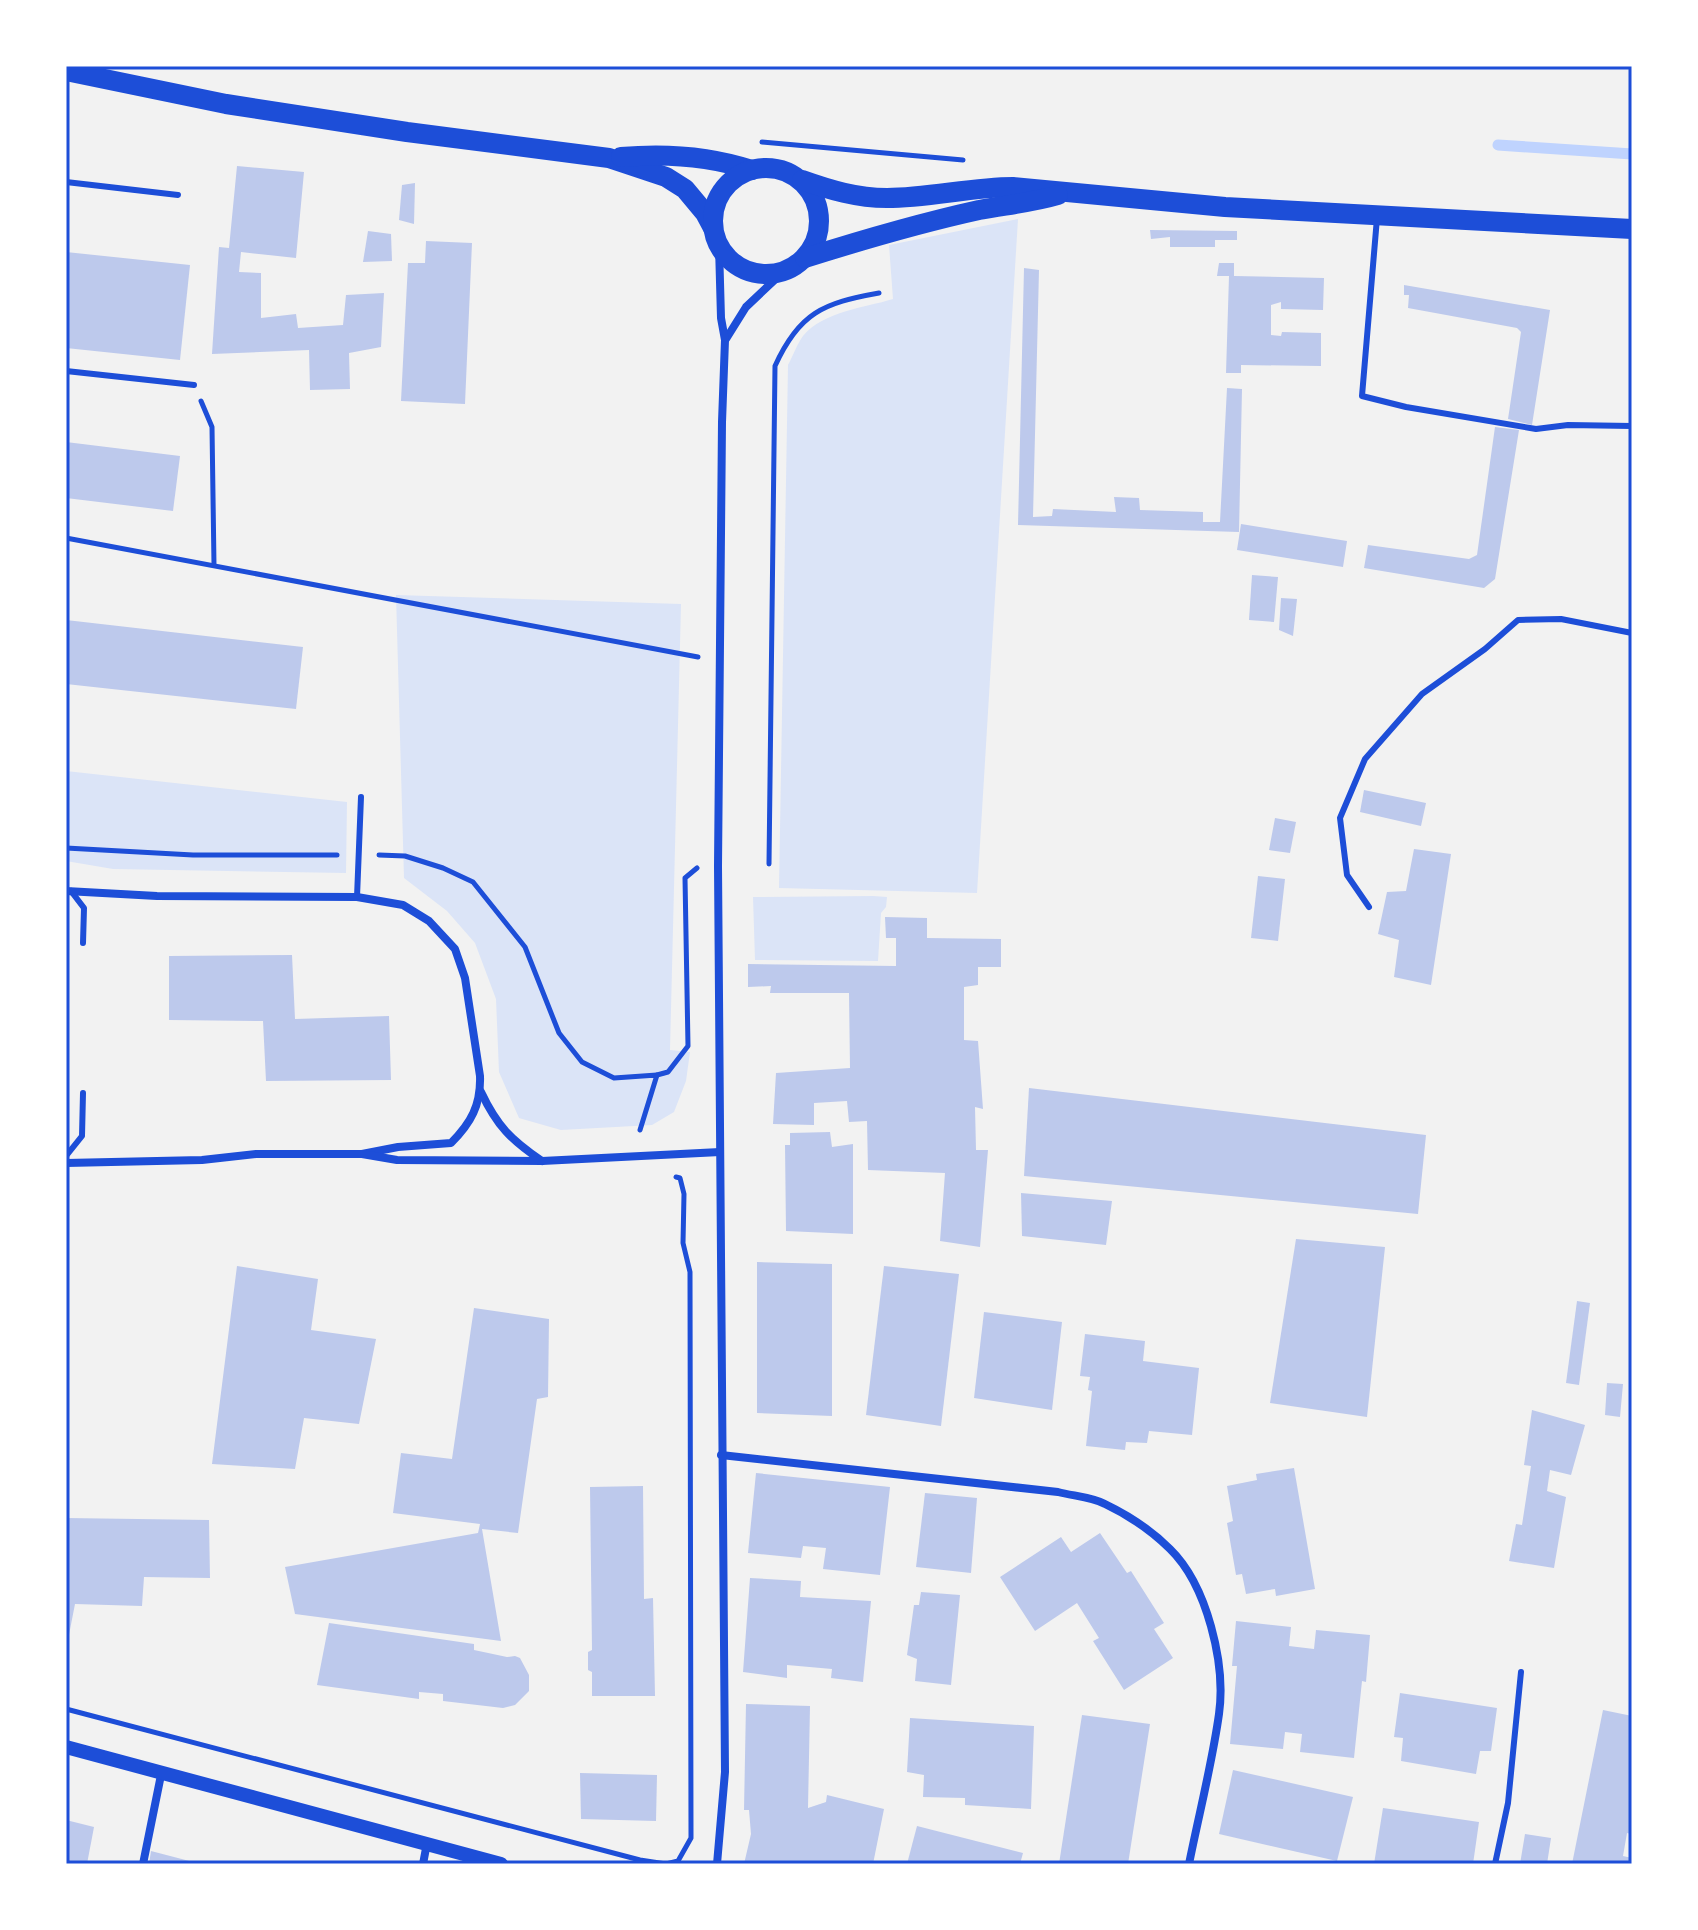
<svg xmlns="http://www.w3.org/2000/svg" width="1698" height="1930" viewBox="0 0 1698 1930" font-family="'Roboto Condensed',sans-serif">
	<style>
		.green { fill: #dbe4f7 }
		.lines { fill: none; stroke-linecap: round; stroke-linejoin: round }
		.stream { stroke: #bfd3fe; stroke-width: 11 }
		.building { fill: #bdc9ec }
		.path { stroke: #1d4ed8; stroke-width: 5 }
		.service { stroke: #1d4ed8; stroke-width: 6 }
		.minor { stroke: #1d4ed8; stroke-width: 8 }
		.tertiary { stroke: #1d4ed8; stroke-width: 14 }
		.primary { stroke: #1d4ed8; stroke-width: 20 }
		.neatline { fill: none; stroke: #1d4ed8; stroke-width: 3 }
	</style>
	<rect width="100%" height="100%" fill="#f2f2f2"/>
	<g class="green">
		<path d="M1018,219L977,893L779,888L788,365C793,356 797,344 803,336C824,311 864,308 893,299L889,245Z"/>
		<polygon points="396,595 681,604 670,1050 690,1052 686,1081 674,1112 652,1125 561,1130 519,1118 499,1072 496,999 475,943 447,911 404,878"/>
		<polygon points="66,771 347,802 346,873 113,869 66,861"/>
		<polygon points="873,896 887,897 886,907 881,913 878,961 755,960 753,897"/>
	</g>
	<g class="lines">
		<polyline class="stream" points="1498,145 1632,154"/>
	</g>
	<g class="building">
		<polygon points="237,166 304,172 296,258 241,252 239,272 261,273 261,318 296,314 298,328 343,325 346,295 384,293 381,347 349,353 350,389 310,390 309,350 212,354 219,247 229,248"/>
		<polygon points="415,183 414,224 399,220 402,185"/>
		<polygon points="1150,230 1237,231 1237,240 1215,240 1215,247 1170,247 1170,237 1151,239"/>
		<polygon points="368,231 391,234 392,261 363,262"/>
		<polygon points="426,241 472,243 465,404 401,401 408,263 425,263"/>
		<polygon points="66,252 190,265 180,360 66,348"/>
		<polygon points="1219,263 1234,263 1234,276 1324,278 1323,310 1281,309 1281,302 1271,305 1271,335 1281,336 1282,332 1321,333 1321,366 1241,365 1241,373 1226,373 1229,276 1217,276"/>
		<polygon points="1024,268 1039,270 1033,517 1052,516 1053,509 1116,512 1114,497 1139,498 1140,510 1203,512 1203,522 1220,522 1227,388 1242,389 1239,532 1018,525"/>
		<polygon points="1404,285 1550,310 1532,425 1508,419 1521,332 1517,328 1408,308 1409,295 1404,295"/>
		<polygon points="1495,427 1519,430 1495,579 1484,588 1364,568 1368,545 1469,559 1477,555"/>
		<polygon points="66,442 180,456 173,511 66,498"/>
		<polygon points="1241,524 1347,541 1343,567 1237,550"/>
		<polygon points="1252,575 1278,577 1274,622 1249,620"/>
		<polygon points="1281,598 1297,599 1293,636 1279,630"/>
		<polygon points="66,620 303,647 296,709 66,684"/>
		<polygon points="1364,790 1426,803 1421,826 1360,812"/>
		<polygon points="1275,818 1296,822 1290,853 1269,850"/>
		<polygon points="1414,849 1451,854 1431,985 1394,977 1399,940 1378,934 1387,892 1406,891"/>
		<polygon points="1258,876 1285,879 1278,941 1251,938"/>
		<polygon points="885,917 927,918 927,938 1001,939 1001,967 978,967 978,985 964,987 964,1040 978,1041 983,1109 975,1107 976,1150 988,1150 980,1247 940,1241 945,1173 868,1170 867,1121 849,1122 847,1101 814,1103 814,1125 773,1124 776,1073 850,1068 849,993 770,993 771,986 748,987 748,964 896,966 896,938 886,938"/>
		<polygon points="292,955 295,1019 389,1016 391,1080 266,1081 263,1021 169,1020 169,956"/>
		<polygon points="1029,1088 1426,1135 1418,1214 1024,1176"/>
		<polygon points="830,1132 832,1147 853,1144 853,1234 786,1231 785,1145 790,1145 790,1133"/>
		<polygon points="1021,1193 1112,1201 1106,1245 1022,1236"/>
		<polygon points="1296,1239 1385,1247 1367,1417 1270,1403"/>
		<polygon points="757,1262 832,1264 832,1416 757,1413"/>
		<polygon points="237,1266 318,1279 311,1330 376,1339 359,1424 304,1418 295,1469 212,1464"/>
		<polygon points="884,1266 959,1274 941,1426 866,1415"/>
		<polygon points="1577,1301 1590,1303 1579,1385 1566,1383"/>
		<polygon points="474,1308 549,1319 548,1397 537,1399 518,1533 482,1529 501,1641 295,1614 285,1567 478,1533 480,1524 393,1513 401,1453 452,1459"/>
		<polygon points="984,1312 1062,1322 1052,1410 974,1398"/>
		<polygon points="1085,1334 1145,1341 1143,1361 1199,1368 1192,1435 1149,1431 1147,1443 1126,1442 1125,1450 1086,1446 1092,1391 1088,1390 1090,1377 1080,1376"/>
		<polygon points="1607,1383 1623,1384 1620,1417 1605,1415"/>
		<polygon points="1532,1410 1585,1425 1571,1475 1550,1470 1547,1491 1566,1497 1554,1568 1509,1561 1516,1524 1522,1525 1531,1466 1524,1465"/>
		<polygon points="1294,1468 1315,1589 1276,1596 1275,1589 1246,1594 1242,1574 1236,1575 1227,1523 1233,1521 1227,1486 1257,1480 1256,1474"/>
		<polygon points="756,1473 890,1487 880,1575 823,1569 826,1548 803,1546 801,1558 748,1553"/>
		<polygon points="643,1486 644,1599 653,1598 655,1696 592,1696 592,1672 588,1670 588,1652 592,1650 590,1487"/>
		<polygon points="925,1493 977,1498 971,1573 916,1567"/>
		<polygon points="66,1518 209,1520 210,1578 144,1577 142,1606 75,1604 66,1650"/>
		<polygon points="1100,1533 1127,1573 1131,1571 1164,1623 1154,1629 1173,1658 1124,1690 1093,1641 1099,1638 1077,1603 1035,1631 1000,1577 1061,1537 1071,1552"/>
		<polygon points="750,1578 801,1581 800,1597 871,1601 863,1682 831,1678 832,1669 787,1665 787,1678 743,1672"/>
		<polygon points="921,1592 960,1595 951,1685 915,1681 917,1659 907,1655 914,1605 919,1605"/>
		<polygon points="1236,1621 1291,1627 1289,1646 1314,1649 1316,1630 1370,1635 1366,1682 1362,1681 1354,1758 1300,1752 1302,1734 1285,1732 1283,1749 1230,1744 1237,1666 1232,1666"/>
		<polygon points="329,1623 474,1644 474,1650 507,1657 515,1656 520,1658 529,1675 529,1691 515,1705 503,1708 443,1701 443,1694 419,1692 419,1699 317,1685"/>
		<polygon points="1400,1693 1497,1708 1491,1751 1480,1751 1476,1774 1401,1761 1403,1738 1394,1737"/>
		<polygon points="746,1704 810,1706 808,1808 826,1802 827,1795 884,1809 873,1864 744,1864 751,1834 749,1810 744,1810"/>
		<polygon points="1603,1710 1632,1716 1632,1827 1631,1834 1627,1833 1623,1856 1632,1858 1632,1864 1572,1864"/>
		<polygon points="1082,1715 1150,1724 1128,1864 1059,1864"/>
		<polygon points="910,1718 1034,1726 1031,1809 965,1805 965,1798 923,1797 924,1775 907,1772"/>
		<polygon points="1233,1770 1353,1797 1337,1861 1219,1834"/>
		<polygon points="580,1773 657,1775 656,1821 581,1819"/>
		<polygon points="1383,1808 1479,1822 1473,1864 1374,1864"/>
		<polygon points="66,1820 94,1827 87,1864 66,1864"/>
		<polygon points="917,1826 1023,1853 1020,1864 907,1864"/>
		<polygon points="1525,1834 1551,1838 1547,1864 1520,1864"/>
		<polygon points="151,1851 197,1863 197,1864 149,1864"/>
	</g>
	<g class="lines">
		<g class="path">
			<polyline points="762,142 963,160"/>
			<polyline points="201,401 212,427 214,565"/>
			<polyline points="66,538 698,657"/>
			<polyline points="66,848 193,855 337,855"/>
			<polyline points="379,855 405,856 443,868 473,882 525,947 559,1033 582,1062 614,1078 657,1075 640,1130"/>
			<path d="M769,864L775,366C799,313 823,303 879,293"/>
			<polyline points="657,1075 668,1072 688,1046 685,878 697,868"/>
			<polyline points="66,1709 640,1860 666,1864 678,1861 691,1838 690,1272 683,1243 684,1194 680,1178 676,1177"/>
		</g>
		<g class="service">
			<polyline points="66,182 178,195"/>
			<polyline points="1377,218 1362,396 1406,407 1536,429 1568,425 1632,426"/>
			<polyline points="66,371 194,385"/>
			<polyline points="71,891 84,908 83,943"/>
			<polyline points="357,897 361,797"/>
			<polyline points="1369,907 1347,875 1340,818 1365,759 1422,694 1485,649 1518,620 1561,619 1632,633"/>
			<polyline points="66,1156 82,1136 83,1093"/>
			<polyline points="1495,1864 1508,1803 1521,1672"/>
		</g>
		<g class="minor">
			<polyline points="726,339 746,307 783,272"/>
			<path d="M66,891L157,896L357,897L403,905L429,921L455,949L465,978L480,1076C481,1105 471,1123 451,1143L398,1147L362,1154"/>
			<path d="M481,1092C497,1126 511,1140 542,1161"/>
			<polyline points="66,1163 202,1160 256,1154 362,1154 397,1160 542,1161 720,1152"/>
			<path d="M721,1455L1058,1492C1073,1496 1092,1497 1105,1504C1128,1515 1152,1531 1170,1549C1207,1585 1226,1664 1219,1714C1212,1764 1199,1814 1189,1864"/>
			<polyline points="143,1864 161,1775"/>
			<polyline points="423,1864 427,1843"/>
			<polyline points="717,1864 725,1772 718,866 722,422 725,340 721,318 719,246"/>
		</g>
		<polyline class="tertiary" points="66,1747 501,1864"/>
		<g class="primary">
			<polyline points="66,71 226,104 407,132 609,158 666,177 685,189 705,213 713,228"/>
			<path d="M621,157C665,153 709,156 752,170"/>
			<circle cx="766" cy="221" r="53"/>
			<path d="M802,180C830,190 857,198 887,198C929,198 971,187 1013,187L1225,207L1632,229"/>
			<path d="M805,258C862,240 920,223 979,210C1005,205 1031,203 1058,195"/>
		</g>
	</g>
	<rect width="1698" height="1930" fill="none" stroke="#ffffff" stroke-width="136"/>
	<rect x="68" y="68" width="1562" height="1794" class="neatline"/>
</svg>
